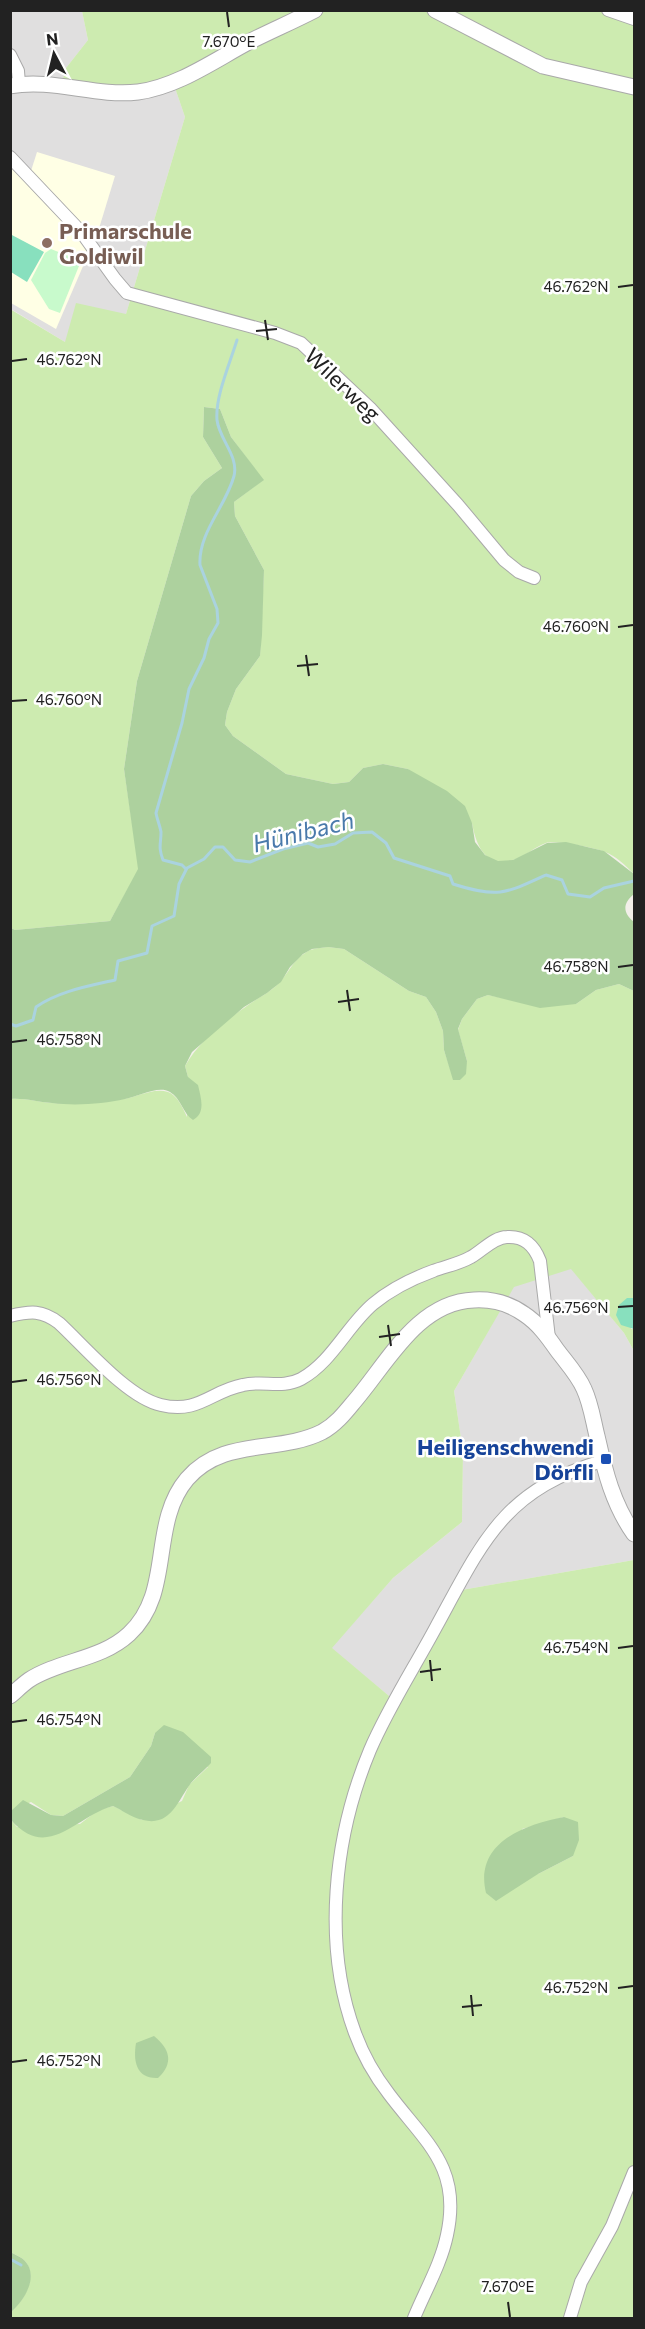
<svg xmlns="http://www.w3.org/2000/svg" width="645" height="2329" viewBox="0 0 645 2329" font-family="Commissioner,sans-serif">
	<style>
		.residential { fill: #e0dfdf }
		.education { fill: #ffffe5 }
		.grass { fill: #cdebb0; fill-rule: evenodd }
		.forest { fill: #add19e }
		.park { fill: #c8facc }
		.pitch { fill: #88e0be }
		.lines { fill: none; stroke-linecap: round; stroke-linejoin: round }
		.stream { stroke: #aad3df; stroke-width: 3 }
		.minor-casing { stroke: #a9a9a9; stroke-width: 14 }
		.tertiary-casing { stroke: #a9a9a9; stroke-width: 17 }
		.minor { stroke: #fff; stroke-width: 12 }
		.tertiary { stroke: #fff; stroke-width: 15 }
		.ticks { fill: none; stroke: #222; stroke-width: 2 }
		.education-dot { fill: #8d6e63; stroke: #fff; stroke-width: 2 }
		.transit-dot { fill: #1a4fb4; stroke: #fff; stroke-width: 2 }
		.labels { text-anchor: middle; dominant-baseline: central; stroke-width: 5; stroke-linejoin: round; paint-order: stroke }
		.education-label { font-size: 22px; font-weight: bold; fill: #785e54; stroke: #fff; text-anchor: start }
		.street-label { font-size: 22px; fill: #222; stroke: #fff }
		.transit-label { font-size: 22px; font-weight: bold; fill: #164399; stroke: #fff; text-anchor: end }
		.water-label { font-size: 24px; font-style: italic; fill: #4a7aab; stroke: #fff }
		.ticks-label { font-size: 15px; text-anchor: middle; fill: #222; stroke: #fff; stroke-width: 5; stroke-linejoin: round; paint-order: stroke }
	</style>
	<rect width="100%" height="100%" fill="#f2efe9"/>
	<g class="residential">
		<polygon points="10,11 82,11 88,40 66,68 173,82 185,117 126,314 65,342 11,309"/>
		<polygon points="571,1268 624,1333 634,1351 634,1560 456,1591 395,1701 331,1648 393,1578 462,1522 463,1452 454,1391 514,1286"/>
	</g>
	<g class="education">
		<polygon points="37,152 115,176 97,235 93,236 31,171"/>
		<polygon points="11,164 90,250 56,329 11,303"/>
	</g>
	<g class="grass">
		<path d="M82,11H634V874C626,866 616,856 605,852C596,848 555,840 546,843C534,847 525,857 513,860C485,868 476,845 472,823L408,769L383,764L363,768L349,782L333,784L286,774L233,736L225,725L227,712L236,689L260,656L264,570L235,516L234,502L263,480L231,437L220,409L204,407L203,437L222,468L204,481L191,496L137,681L124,769L139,869L110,921L15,930L11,928L10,309L65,342L76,303L126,314L185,117L173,82L156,88L61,86L66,68L88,40Z"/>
		<path d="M328,947L344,949L409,991L426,997L436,1012L443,1031L444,1050L454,1080H460L467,1061L458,1030L462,1019L477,999L488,995L507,999L576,1004L596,990L619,984L634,991V1298L633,1297L631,1329H634V1351L624,1333L571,1269L514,1287L454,1391L463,1452L462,1522L393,1578L332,1648L395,1701L456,1591L634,1560V2318H11V2312C24,2300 40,2275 23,2259C19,2256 14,2254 10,2252L11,1820L17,1827L80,1824L98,1810L113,1806L142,1820L182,1801L189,1785L208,1767L155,1733L151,1746L130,1777L63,1816L51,1815L31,1802L11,1811V1815V1099C25,1098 38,1102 52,1103C75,1105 99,1102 122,1099C136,1098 153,1087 168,1092C177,1095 183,1108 187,1117L188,1077L185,1066C198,1043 222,1023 244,1008C255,999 268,994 278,984C288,974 293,960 305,953C312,948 320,948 328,947ZM564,1817L573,1856L538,1874L522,1829Z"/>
	</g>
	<g class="forest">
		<path d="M204,407L220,409L231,437L264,480L234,502L235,516L264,570L262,635L260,656L236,689L227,712L225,725L233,736L286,774L333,784L349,782L363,768L383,764L408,769L447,791L465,806L472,823L475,842L485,855L498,861L513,860L547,843L566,842L604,851L634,874V894C623,903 622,912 634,922V991L619,984L596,990L576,1004L540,1008L488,995L477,999L462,1019L458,1029L467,1061L466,1074L460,1080H453L444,1050L443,1031L436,1012L426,997L409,991L344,949L328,947L312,949L303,954L290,967L281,982L267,993L244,1007L207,1039L192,1052L185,1066L188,1077L198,1085C201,1098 206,1113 193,1120C183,1114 181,1098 170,1092C158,1085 138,1097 125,1099C103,1104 75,1106 52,1103C37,1102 25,1098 11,1099V928L15,930L110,921L138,869L124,769L137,681L191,496L204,481L222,468L203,437Z"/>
		<path d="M164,1725L183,1732L211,1757V1763C205,1770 197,1776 191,1783C178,1800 171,1827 143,1820C132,1818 122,1810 113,1806C76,1816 48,1862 11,1820V1811L23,1800L51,1815L63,1816L130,1777L151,1746L155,1733Z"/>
		<path d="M564,1817L578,1822L579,1840L573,1856L538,1874L496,1901L486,1893C474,1843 523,1825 564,1817Z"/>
		<path d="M154,2036C170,2049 174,2063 158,2078C136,2079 133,2061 136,2043Z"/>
		<path d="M10,2252C14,2254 19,2256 23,2259C41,2275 24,2301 11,2312Z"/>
	</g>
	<polygon class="park" points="51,249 81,261 60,313 49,309 31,280 45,253"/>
	<g class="pitch">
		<polygon points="10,234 44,252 27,282 11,272"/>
		<polygon points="627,1298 634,1298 634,1329 621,1325 616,1315 619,1305"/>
	</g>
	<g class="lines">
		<g class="stream">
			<path d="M186,869L182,865L163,860C158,847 161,844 161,832C160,826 157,819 156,813L182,723L189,689L204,658L209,639L218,623L217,609L200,565C198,533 226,506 234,476C239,456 219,439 217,420C215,397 230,363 237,340"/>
			<path d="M10,1024L16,1026L33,1020L36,1007C59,991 89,986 115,980L118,961L147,953L152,926L174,916L179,884L187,868L204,859L215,847H223L235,860L250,862L283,849L308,843L318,847L335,844L353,833L372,832L386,843L394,858L450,876L453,884C497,898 505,894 546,875L562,880L568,894L590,897L604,888L634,881"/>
			<polyline points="10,2259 21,2265"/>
		</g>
		<defs>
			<g id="minor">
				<polyline points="608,10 634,19"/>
				<polyline points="10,55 18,71 19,84"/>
				<polyline points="10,157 82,233 115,279 127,293 275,333 301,343 370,408 458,505 504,560 519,572 534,578"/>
				<path d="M10,1316C31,1311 42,1310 59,1323C85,1347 128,1398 161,1405C199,1414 211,1391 243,1385C263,1380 282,1389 301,1379C332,1362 347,1326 373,1304C391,1289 411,1279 433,1271C446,1266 459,1264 471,1257C482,1251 494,1237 507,1237C524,1236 534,1245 540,1261L549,1338"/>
				<path d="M414,2318C425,2291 441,2264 447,2235C462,2167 425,2142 389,2094C375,2076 363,2055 355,2033C322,1944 334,1836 370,1750C388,1708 414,1668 436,1627C482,1543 503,1490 602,1461"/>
				<polyline points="570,2318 581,2282 612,2226 634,2172"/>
			</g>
			<g id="tertiary">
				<polyline points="435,10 543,66 634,87"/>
				<path d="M10,86C53,78 95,97 138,92C176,87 212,62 245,44C268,32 292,22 315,10"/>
				<path d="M10,1696C16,1691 22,1685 29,1680C60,1660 101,1660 129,1634C174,1593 149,1524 187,1479C223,1437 278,1454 322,1432C335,1425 344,1414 353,1403C387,1364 417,1302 474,1300C492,1299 510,1304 524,1314C538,1323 548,1337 557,1350C566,1362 578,1375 584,1389C591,1404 593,1420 597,1436C605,1472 613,1504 634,1534"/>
			</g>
		</defs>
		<use href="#minor" class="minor-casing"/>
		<use href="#tertiary" class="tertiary-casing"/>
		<use href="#minor" class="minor"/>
		<use href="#tertiary" class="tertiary"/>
	</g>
	<path class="ticks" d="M227,12L229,27M618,287L633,285M265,320L268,340M256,331L277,329M12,361L27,359M618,627L633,625M306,655L309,676M297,666L318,664M12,701L27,700M618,967L633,965M347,990L350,1011M338,1002L359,999M12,1042L27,1040M618,1307L633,1306M388,1325L391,1346M379,1337L400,1334M12,1382L27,1380M618,1648L633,1646M430,1660L432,1681M420,1672L441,1669M12,1722L27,1720M618,1988L633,1986M471,1995L473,2016M462,2007L482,2005M12,2062L27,2060M508,2302L510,2317"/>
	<circle class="education-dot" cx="47" cy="243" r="6"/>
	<rect class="transit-dot" x="600" y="1453" width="12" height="12" rx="3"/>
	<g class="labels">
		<g class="education-label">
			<text x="59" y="230">Primarschule<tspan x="59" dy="25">Goldiwil</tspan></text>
		</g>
		<g class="street-label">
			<text transform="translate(343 384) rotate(44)">Wilerweg</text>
		</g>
		<g class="transit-label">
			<text x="594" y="1446">Heiligenschwendi<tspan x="594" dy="25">Dörfli</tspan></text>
		</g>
		<g class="water-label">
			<text transform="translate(303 831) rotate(-14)">Hünibach</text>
		</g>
	</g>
	<g class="ticks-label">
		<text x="229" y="47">7.670°E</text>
		<text x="576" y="292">46.762°N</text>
		<text x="69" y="365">46.762°N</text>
		<text x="576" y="632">46.760°N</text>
		<text x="69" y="705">46.760°N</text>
		<text x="576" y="972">46.758°N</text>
		<text x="69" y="1045">46.758°N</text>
		<text x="576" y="1313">46.756°N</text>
		<text x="69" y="1385">46.756°N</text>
		<text x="576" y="1653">46.754°N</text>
		<text x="69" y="1725">46.754°N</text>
		<text x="576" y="1993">46.752°N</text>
		<text x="69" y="2066">46.752°N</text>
		<text x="508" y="2292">7.670°E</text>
	</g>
	<rect width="645" height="2329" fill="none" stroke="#222222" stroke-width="24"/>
	<g transform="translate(54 54) rotate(353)" stroke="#ffffff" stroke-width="4.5" paint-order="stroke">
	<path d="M0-4.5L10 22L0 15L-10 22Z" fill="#222222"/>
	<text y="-9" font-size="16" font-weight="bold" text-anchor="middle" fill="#222222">N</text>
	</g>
</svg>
